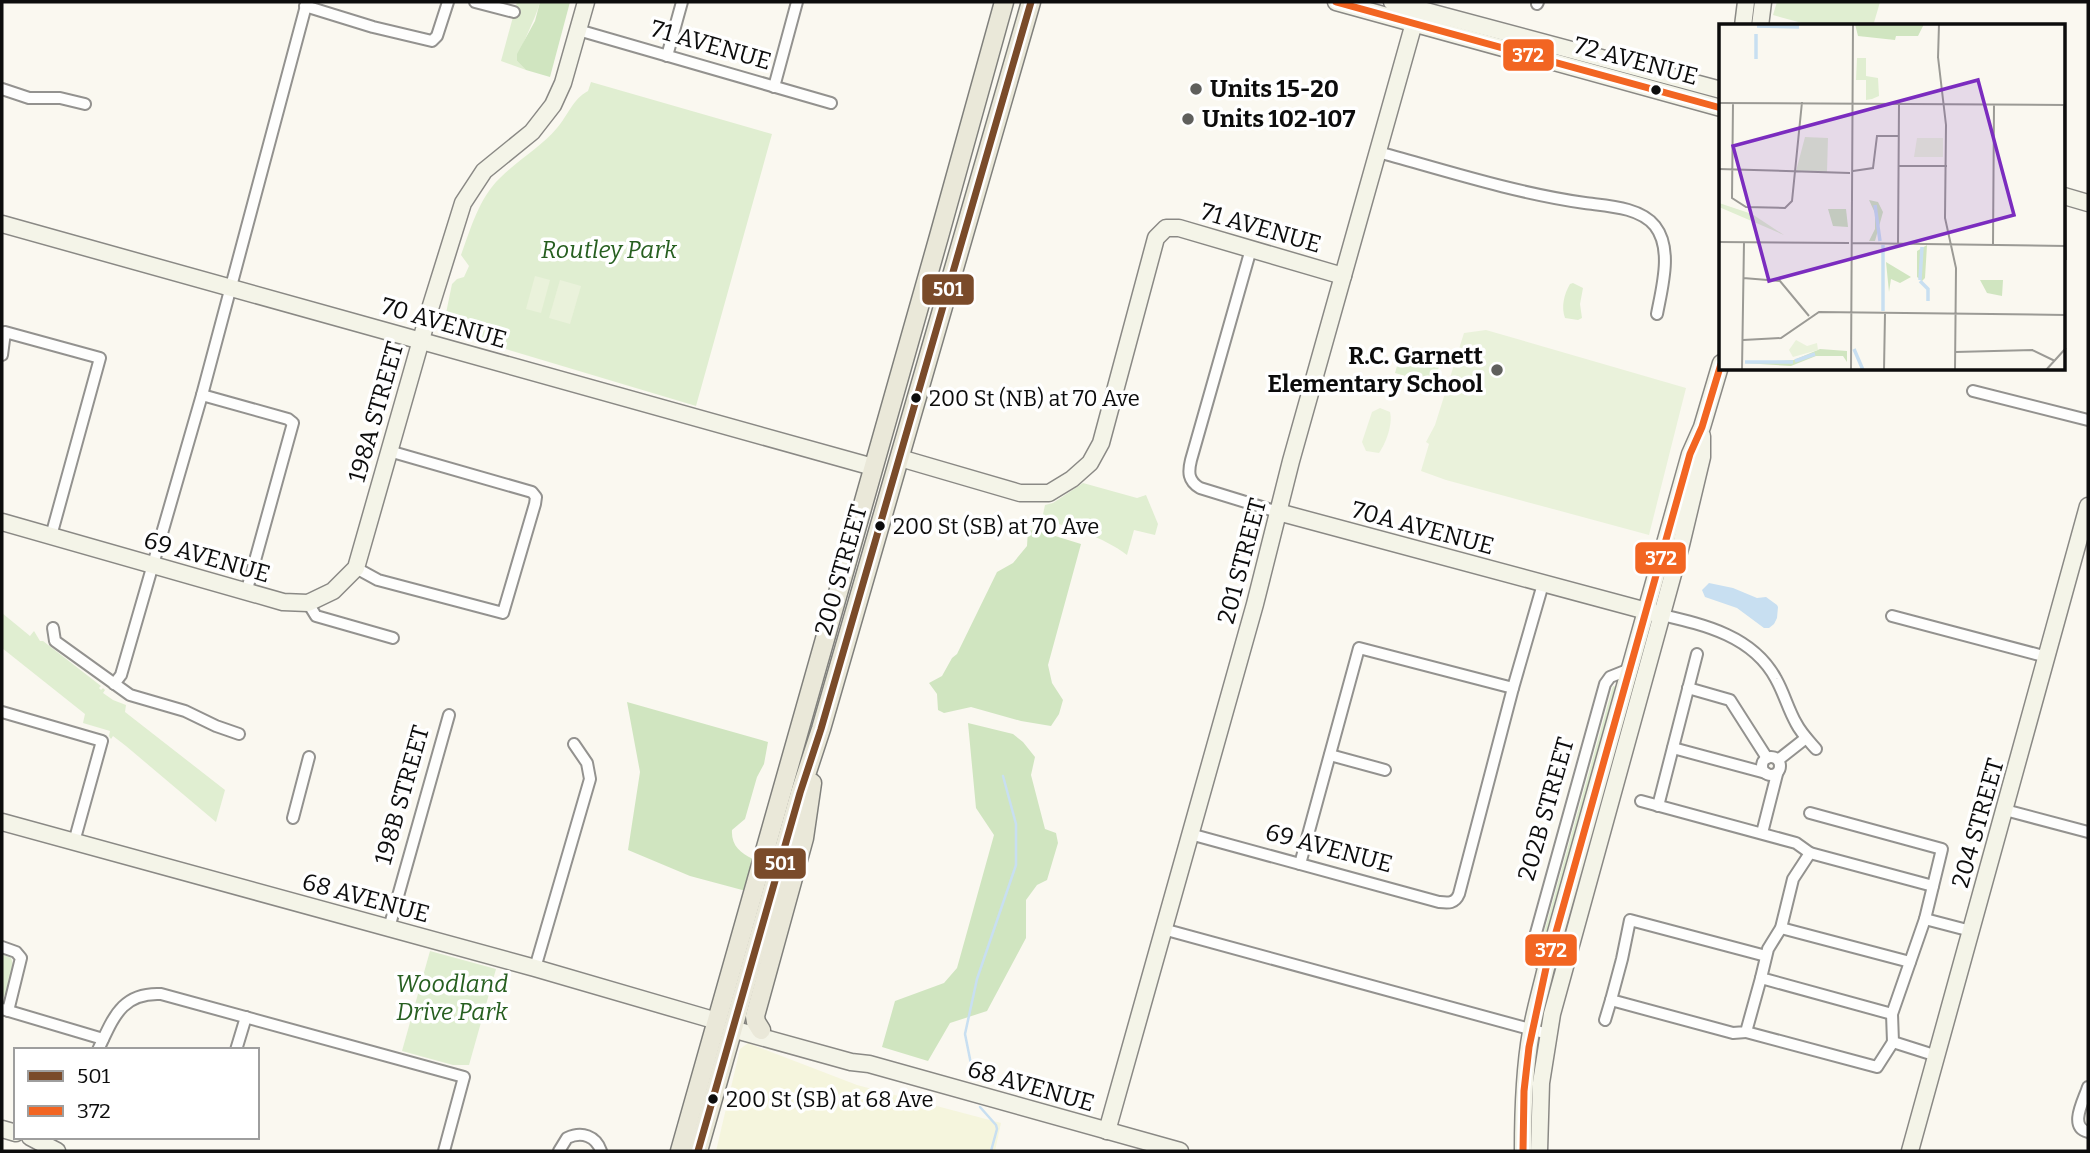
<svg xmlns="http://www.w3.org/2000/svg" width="2090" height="1153" viewBox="0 0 2090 1153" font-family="Bitter,serif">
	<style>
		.farmland { fill: #f5f5dd }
		.green { fill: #e0eed1 }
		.forest { fill: #d0e5c0 }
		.pitch { fill: #eaf2db }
		.water { fill: #c8dff1 }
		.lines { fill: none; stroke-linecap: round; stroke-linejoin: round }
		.stream { stroke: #c8dff1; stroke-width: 2.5 }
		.street-casing { stroke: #93928f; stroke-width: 14 }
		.secondary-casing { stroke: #8a8985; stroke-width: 19 }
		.primary-casing { stroke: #80807c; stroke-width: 21 }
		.street { stroke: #fefefd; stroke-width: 10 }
		.secondary { stroke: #f4f4e8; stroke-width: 16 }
		.primary { stroke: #eae8d9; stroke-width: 18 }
		.bus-1-casing { stroke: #fff; stroke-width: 12 }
		.bus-2-casing { stroke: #fff; stroke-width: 12 }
		.bus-1 { stroke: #7a4b2a; stroke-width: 7 }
		.bus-2 { stroke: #f26522; stroke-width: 7 }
		.poi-dot { fill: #5f5f5c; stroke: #fff; stroke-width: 2.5 }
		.bus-dot { fill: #0c0c0c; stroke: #fff; stroke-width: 2.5 }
		.labels { text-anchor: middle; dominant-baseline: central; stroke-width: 7; stroke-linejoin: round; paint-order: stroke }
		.bus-label { font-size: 22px; fill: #0c0c0c; stroke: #fff; text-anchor: start }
		.street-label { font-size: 24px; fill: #0c0c0c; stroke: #fff }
		.poi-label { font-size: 24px; font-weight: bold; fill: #0c0c0c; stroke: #fff; text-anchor: start }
		.park-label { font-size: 24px; font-style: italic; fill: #275f20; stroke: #fff }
		.inset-river { fill: none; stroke: #c8dff1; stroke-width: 3.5 }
		.inset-road { fill: none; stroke: #9b9a95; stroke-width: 2 }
		.view { fill: #7b2cbf; fill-opacity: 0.15; stroke: #7b2cbf; stroke-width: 3.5 }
		.inset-edge { fill: none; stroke: #0c0c0c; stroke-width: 3.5 }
		.line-badge { stroke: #fff; stroke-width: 2.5 }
		.badge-label { font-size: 19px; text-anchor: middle; font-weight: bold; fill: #fff }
	</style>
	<rect width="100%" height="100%" fill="#faf8f0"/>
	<polygon class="farmland" points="748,1043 857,1085 1001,1123 995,1151 716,1151 740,1049"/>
	<g class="green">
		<path d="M517,2H540C534,23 523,40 517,61L526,70L501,61Z"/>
		<polygon points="1777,2 1880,2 1873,26 1813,26 1773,15"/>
		<path d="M591,82L772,134L696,406L452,333L445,318L452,284L457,279L464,277L469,266L461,255C471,228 479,198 500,178C518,160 541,147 557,128C569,114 572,100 588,91Z"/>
		<path d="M1573,283L1583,288L1580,304L1582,318L1578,320L1565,318C1561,307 1564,294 1570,284Z"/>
		<polygon points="1403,345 1442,356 1434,384 1395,373"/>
		<path d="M1083,483L1137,498L1146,495L1158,524L1155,535L1134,530L1127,555C1102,536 1072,528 1042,519L1045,505L1053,503Z"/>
		<polygon points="2,613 30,636 34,631 40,641 43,641 101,686 99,688 101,690 103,688 105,690 103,693 113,700 126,705 125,712 225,790 216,822 126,746 113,736 111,739 109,736 110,731 83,723 85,714 2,648"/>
		<polygon points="1613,686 1618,687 1542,959 1538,954"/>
		<polygon points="430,951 496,969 469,1065 453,1065 402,1051"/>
		<path d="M2,954L11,958C16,969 9,990 2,999Z"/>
	</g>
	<g class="forest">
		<polygon points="540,2 570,2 550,77 526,70 517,61 517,54 535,21"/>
		<polygon points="1028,530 1039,531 1081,544 1048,665 1052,683 1063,700 1059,714 1051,726 1021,721 971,707 944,713 938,710 937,694 929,683 942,676 952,658 957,654 997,572 1013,563 1027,546"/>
		<path d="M627,702L768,742L764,764L757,777L745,819L732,830C731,845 740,853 753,859L746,891L690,876L628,850L640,772Z"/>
		<polygon points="968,723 1013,734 1023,742 1035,757 1031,775 1045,829 1056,833 1058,843 1047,880 1037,885 1026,900 1026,938 987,1011 950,1023 928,1061 882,1047 895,1001 944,983 957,968 994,835 976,808"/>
	</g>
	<g class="pitch">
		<polygon points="535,276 550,280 541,313 526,309"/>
		<polygon points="560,280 581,286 570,324 549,318"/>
		<polygon points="1486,330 1686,388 1649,535 1446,480 1421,471 1429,444 1426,442 1435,425 1464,333"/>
		<path d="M1380,408L1390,412C1393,424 1386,443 1379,453L1366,451L1362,442L1372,412Z"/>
	</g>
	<polygon class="water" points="1709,583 1733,588 1757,598 1766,597 1777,605 1778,607 1777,618 1774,624 1769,628 1764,628 1737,608 1705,597 1702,590"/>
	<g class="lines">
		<g class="stream">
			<polyline points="972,1069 965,1034 977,979 1016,865 1016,824 1003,776"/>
			<polyline points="980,1107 996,1125 997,1129 991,1151"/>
		</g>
		<defs>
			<g id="street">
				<polyline points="475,2 514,12"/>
				<polyline points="1537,4 1538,2"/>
				<polyline points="305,6 373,27 432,41 437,36 448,2"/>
				<polyline points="578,30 831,103"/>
				<polyline points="667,56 682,2"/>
				<polyline points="774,87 797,2"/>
				<polyline points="2,89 29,98 60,98 85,104"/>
				<path d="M1378,152C1447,171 1515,193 1585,203C1607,206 1640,207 1655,226C1673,249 1662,287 1657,314"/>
				<path d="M1251,249L1191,460C1188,472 1188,481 1200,488L1278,512"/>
				<polyline points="2,355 5,332 100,358 51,536"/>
				<polyline points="1973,391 2088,420"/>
				<polyline points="202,395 288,419 293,423 246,593"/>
				<polyline points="356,568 378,580 503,613 535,504 536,497 532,492 389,451"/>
				<polyline points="308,603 316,616 393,638"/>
				<path d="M1662,615C1705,625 1753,636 1776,679C1784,693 1788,709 1796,723C1801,733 1809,741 1816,749"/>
				<polyline points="1892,616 2047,657"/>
				<polyline points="53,628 55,641 130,695 185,711 216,726 239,734"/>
				<polyline points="114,684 121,675 202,395 307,2"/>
				<polyline points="1688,688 1730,700 1767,758"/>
				<polyline points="2,712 102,741 74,842"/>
				<polyline points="1673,748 1766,773"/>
				<polyline points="1330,755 1385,770"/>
				<circle cx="1771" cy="766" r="9"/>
				<polyline points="1778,760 1806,738"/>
				<polyline points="1641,801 1796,843 1810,853"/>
				<polyline points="1658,806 1697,654"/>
				<polyline points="2005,810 2088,832"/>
				<polyline points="1810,813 1942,849 1925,919 1971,931"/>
				<polyline points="293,818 309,757"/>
				<polyline points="1762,833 1777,774"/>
				<path d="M1190,834L1439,902C1448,903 1455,904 1459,894L1513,688L1543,584"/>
				<polyline points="1300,864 1359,648 1513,688"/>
				<polyline points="1925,919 1892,1014 1893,1042 1937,1056"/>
				<polyline points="389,928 449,715"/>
				<polyline points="1781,928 1910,962"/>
				<polyline points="1163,929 1548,1034"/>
				<polyline points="2,947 16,952 21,958 8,1011"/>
				<polyline points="535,968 590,779 587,763 574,744"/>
				<polyline points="1546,968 1533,958 1531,951 1605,684 1610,677 1630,669"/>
				<polyline points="1761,978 1746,1032 1733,1033 1611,1000 1622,959 1630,920 1766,956"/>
				<polyline points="2,1009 103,1039"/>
				<polyline points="1892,1014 1761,978 1768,949 1781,928 1793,879 1810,853 1933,886"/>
				<polyline points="1605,1020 1611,1000"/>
				<polyline points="1746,1032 1877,1067 1893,1042"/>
				<path d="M98,1050C113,1019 121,992 161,994L464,1077L444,1151"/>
				<polyline points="236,1050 246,1017"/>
				<path d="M2088,1087C2084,1100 2068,1127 2088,1132"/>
				<path d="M559,1151L567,1138C582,1131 596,1136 601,1151"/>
			</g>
			<g id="secondary">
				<polyline points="1336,2 1721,108"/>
				<polyline points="1392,2 1721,90"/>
				<polyline points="1743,26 1746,2"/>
				<polyline points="1760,26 1763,2"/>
				<polyline points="2064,196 2088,203"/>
				<polyline points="2,224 873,467"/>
				<polyline points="900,458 1020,493 1049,493 1072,479 1090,463 1101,443 1156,238 1166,228 1179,228 1343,276"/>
				<polyline points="1278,512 1654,613"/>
				<polyline points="2,522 283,602 308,603 333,591 356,568 429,312 463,203 484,171 532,132 553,105 563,83 586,2"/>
				<polyline points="2,822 535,968 717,1021"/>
				<polyline points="732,1029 851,1062 869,1064 1180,1151"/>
				<polyline points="2,1129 16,1133"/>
				<polyline points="1107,1131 1255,604 1291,461 1414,23"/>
				<polyline points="30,1137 57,1151"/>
				<path d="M1523,1151C1523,1111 1524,1071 1531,1032C1535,1010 1541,989 1546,968L1690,454L1702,427L1721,363"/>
				<polyline points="1539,1151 1541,1083 1552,1014 1681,545 1702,457 1702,436"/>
				<polyline points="1910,1151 2088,506"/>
			</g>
			<g id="primary">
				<polyline points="761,1030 756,1022 755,1016 804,838 812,783"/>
				<path d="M680,1151C786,768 899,386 1004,2"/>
				<polyline points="698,1151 800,793 821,729 1031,2"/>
			</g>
		</defs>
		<use href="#street" class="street-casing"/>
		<use href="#secondary" class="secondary-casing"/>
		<use href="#primary" class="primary-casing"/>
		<use href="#street" class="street"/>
		<use href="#secondary" class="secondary"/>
		<use href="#primary" class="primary"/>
		<defs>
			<polyline id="bus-1" points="698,1151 800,793 821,729 1031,2"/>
			<g id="bus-2">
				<polyline points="1336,2 1721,108"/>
				<polyline points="1523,1151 1524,1091 1529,1047 1546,968 1690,454 1702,427 1721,364"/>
			</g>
		</defs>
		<use href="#bus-1" class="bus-1-casing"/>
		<use href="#bus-2" class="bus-2-casing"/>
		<use href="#bus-1" class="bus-1"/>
		<use href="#bus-2" class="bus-2"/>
	</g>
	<g class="poi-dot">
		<circle cx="1196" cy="89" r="7"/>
		<circle cx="1188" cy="119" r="7"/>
		<circle cx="1497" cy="370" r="7"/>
	</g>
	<g class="bus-dot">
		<circle cx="1656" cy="90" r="6"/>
		<circle cx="916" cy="398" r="6"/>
		<circle cx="880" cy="526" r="6"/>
		<circle cx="713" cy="1099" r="6"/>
	</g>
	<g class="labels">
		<g class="bus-label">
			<text x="929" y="398">200 St (NB) at 70 Ave</text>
			<text x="893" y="526">200 St (SB) at 70 Ave</text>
			<text x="726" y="1099">200 St (SB) at 68 Ave</text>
		</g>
		<g class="street-label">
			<text transform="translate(711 45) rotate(16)">71 AVENUE</text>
			<text transform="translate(1636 61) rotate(15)">72 AVENUE</text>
			<text transform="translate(1261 228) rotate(16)">71 AVENUE</text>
			<text transform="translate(444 323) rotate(16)">70 AVENUE</text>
			<text transform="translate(376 412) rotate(-74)">198A STREET</text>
			<text transform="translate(1423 528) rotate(15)">70A AVENUE</text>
			<text transform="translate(207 557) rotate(16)">69 AVENUE</text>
			<text transform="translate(1242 561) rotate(-75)">201 STREET</text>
			<text transform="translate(841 570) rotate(-74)">200 STREET</text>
			<text transform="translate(402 795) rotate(-74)">198B STREET</text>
			<text transform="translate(1546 809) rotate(-74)">202B STREET</text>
			<text transform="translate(1978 823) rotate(-74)">204 STREET</text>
			<text transform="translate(1329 848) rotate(15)">69 AVENUE</text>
			<text transform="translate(366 898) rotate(15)">68 AVENUE</text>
			<text transform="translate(1031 1086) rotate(16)">68 AVENUE</text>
		</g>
		<g class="poi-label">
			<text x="1210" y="89">Units 15-20</text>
			<text x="1202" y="119">Units 102-107</text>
			<text x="1483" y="356" text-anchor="end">R.C. Garnett<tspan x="1483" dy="28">Elementary School</tspan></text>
		</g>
		<g class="park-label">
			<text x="609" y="250">Routley Park</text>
			<text x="452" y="984">Woodland<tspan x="452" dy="28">Drive Park</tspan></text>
		</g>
	</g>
	<g transform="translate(1719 24)">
		<rect width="346" height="346" fill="#faf8f0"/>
		<path d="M138,34H147V52L159,54L160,72L153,75L147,76V56H137ZM86,113L109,114L108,148L77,147ZM0,179L33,190L65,211L0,183Z" fill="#e0eed1"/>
		<path d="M136,0H205L199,12H177L176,16L139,12ZM150,176L159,178L164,188L156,217H150L156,205V189ZM109,185H127L129,203L114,202ZM208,221L206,254L203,257L198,253V227ZM167,238L192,253L181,259L172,255L170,268ZM261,256H284L283,272L268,269ZM101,325L128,327V338L124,332H97L72,342L25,339L75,336Z" fill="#d0e5c0"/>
		<path d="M198,114H224V133H195ZM77,316L88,322L98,319L99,326L74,333L70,326Z" fill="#eaf2db"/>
		<path class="inset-river" d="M38,2L80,3M37,35V10M156,181L161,217M201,256L203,223M201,257L209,265V277M164,287V221M135,325L144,346M76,337L96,330M26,338H74"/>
		<path class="inset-road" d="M219,33L227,101L226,194L237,244L236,346M219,34L220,0M0,79L347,81M14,79L13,174L27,183L66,184L73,177L83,78M345,81L347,236M180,142H228M0,145L131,149M134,147L154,144L158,112H180M0,218L130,219M132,219L347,222M179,220L180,80M274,221L275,80M24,254L61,257L90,292M24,316L62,314L100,288L347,291M313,326L336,337M236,328L314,326M23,346L25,218M132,346L134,0M165,346L166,289M327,346L347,324"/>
		<path class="view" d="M259,56L295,191L50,257L14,122Z"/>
		<rect width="346" height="346" class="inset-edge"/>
	</g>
	<g class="line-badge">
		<rect x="1502" y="38" width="53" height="34" rx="7" fill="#f26522"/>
		<rect x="921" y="273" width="54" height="33" rx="7" fill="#7a4b2a"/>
		<rect x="1634" y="541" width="53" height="34" rx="7" fill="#f26522"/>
		<rect x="753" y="847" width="54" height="33" rx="7" fill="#7a4b2a"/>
		<rect x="1524" y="933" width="54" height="34" rx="7" fill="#f26522"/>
	</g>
	<g class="badge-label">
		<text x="1528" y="62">372</text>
		<text x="948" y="296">501</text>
		<text x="1661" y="565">372</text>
		<text x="780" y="870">501</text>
		<text x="1551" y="957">372</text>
	</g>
	<rect width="2090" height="1153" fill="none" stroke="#0c0c0c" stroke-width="7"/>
	<rect x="14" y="1048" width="245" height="91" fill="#ffffff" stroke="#9e9e9e" stroke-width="2"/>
	<rect x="28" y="1071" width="35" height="10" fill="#7a4b2a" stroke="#9e9e9e" stroke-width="2"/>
	<text x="77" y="1083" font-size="21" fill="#0c0c0c">501</text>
	<rect x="28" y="1106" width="35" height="10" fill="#f26522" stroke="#9e9e9e" stroke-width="2"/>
	<text x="77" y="1118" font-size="21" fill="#0c0c0c">372</text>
</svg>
